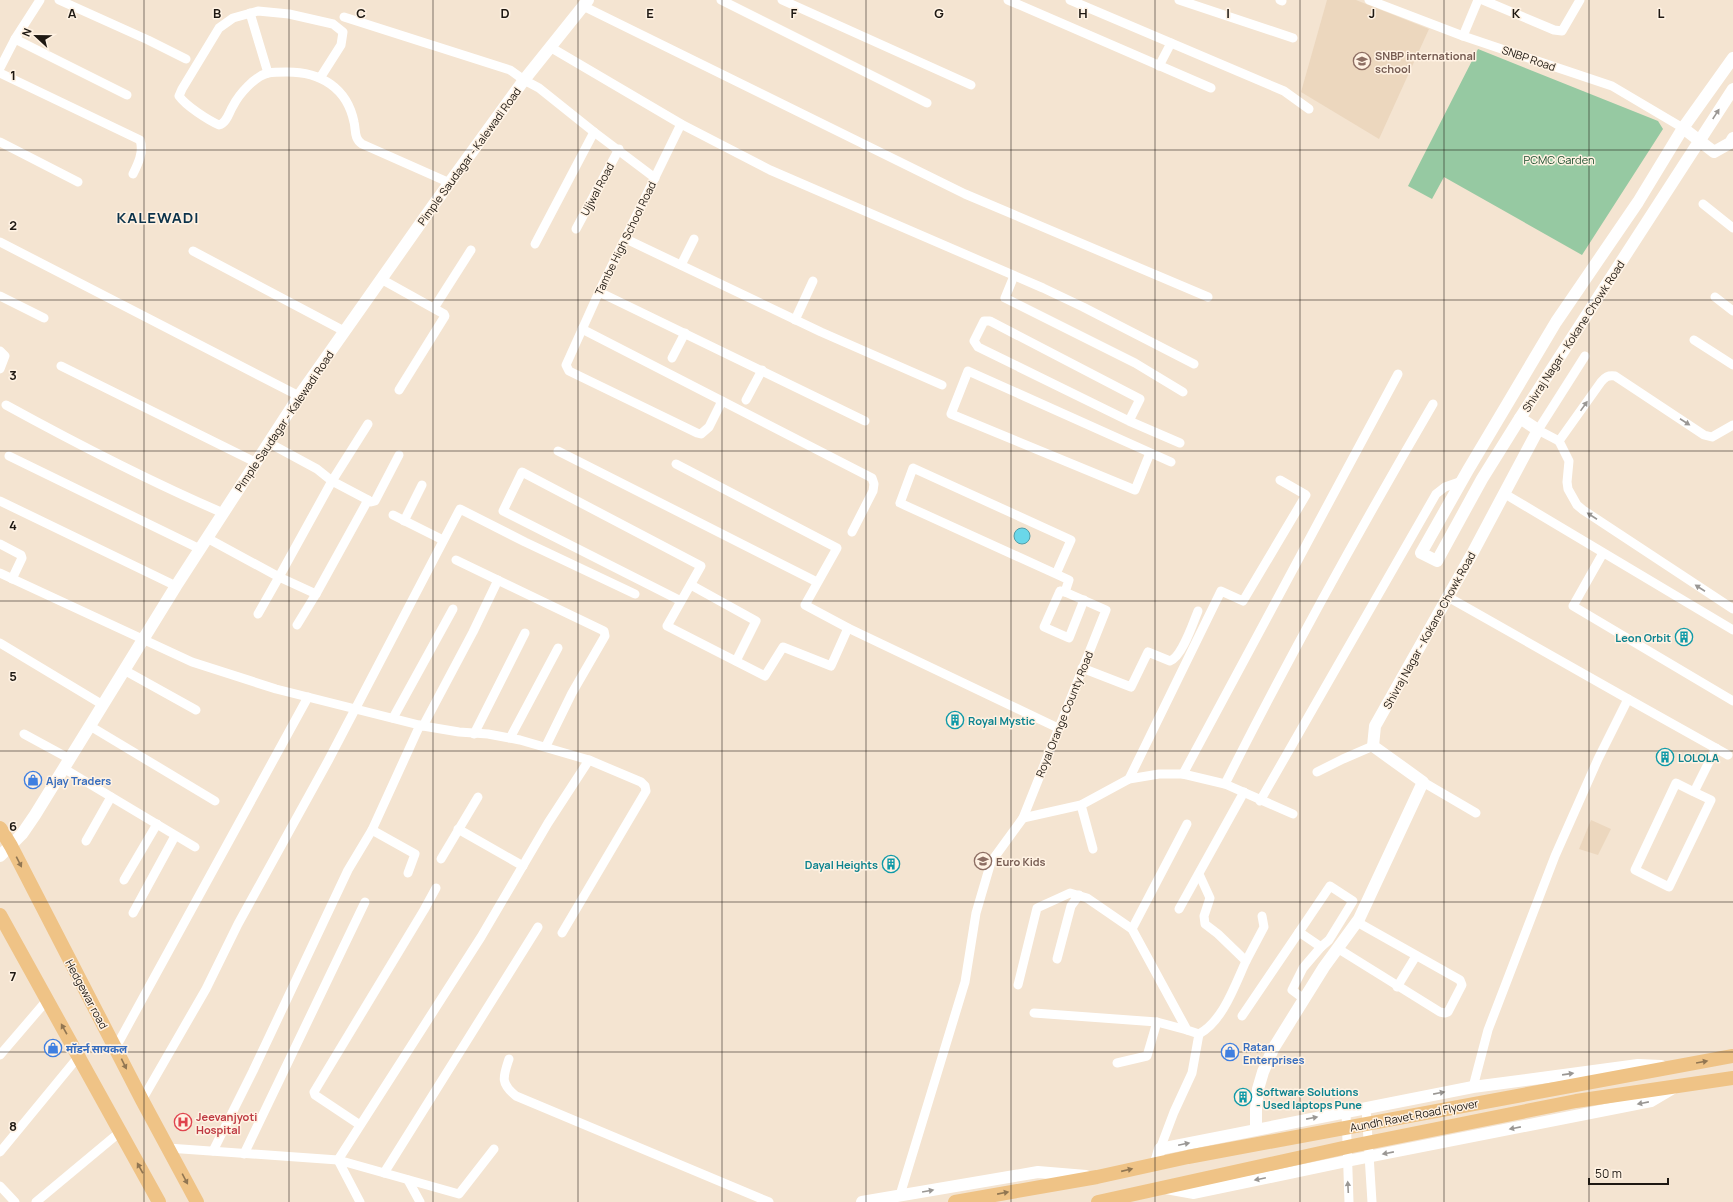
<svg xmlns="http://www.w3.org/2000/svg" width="1733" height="1202" viewBox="0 0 1733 1202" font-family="Manrope,'Noto Sans Devanagari',sans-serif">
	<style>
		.built { fill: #ecd7be }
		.green { fill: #96c9a2 }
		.water { fill: #6ad7e9; stroke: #539ea8 }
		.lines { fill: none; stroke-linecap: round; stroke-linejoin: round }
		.street { stroke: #fff; stroke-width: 9 }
		.secondary { stroke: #fff; stroke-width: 12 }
		.primary { stroke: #efc386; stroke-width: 14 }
		.oneway { fill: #9a9794 }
		.oneway2 { fill: #917652 }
		.grid { fill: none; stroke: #1e1812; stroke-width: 1; stroke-opacity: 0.55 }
		.labels { text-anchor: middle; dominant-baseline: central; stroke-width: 3; stroke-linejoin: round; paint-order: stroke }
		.education-label { font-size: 11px; font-weight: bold; fill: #785e54; stroke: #fff2e3; text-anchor: start }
		.street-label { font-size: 11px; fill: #1e1812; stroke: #fff2e3 }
		.park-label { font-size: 11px; fill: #1b4e2c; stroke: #fff2e3 }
		.culture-label { font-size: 11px; font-weight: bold; fill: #0d838f; stroke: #fff2e3; text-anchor: start }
		.shop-label { font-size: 11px; font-weight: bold; fill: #366cbe; stroke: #fff2e3; text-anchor: start }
		.health-label { font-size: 11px; font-weight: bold; fill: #be3a42; stroke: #fff2e3; text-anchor: start }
		.district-label { font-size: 15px; font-weight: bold; letter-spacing: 1px; fill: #0c334b; stroke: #fff2e3 }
		.grid-label { font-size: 13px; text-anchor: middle; font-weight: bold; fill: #1e1812; stroke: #fff2e3; stroke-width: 3; stroke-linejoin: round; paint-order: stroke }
	</style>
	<rect width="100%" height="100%" fill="#f4e4d1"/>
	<g class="built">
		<polygon points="1327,0 1356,0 1429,29 1379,139 1301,92"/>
		<polygon points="1591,820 1611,829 1598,855 1579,849"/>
	</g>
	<polygon class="green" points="1478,49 1658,121 1663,129 1582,255 1444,177 1432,199 1408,186"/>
	<circle class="water" cx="1022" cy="536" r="8"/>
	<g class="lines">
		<g class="street">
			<polyline points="59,0 148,40 186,59"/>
			<polyline points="721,0 927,103"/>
			<polyline points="782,0 971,85"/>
			<polyline points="1008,0 1211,88"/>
			<polyline points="1070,0 1284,91 1309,109"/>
			<polyline points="1179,0 1293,38"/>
			<polyline points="1280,0 1282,1"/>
			<polyline points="1369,0 1463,36 1612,86 1683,128"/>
			<polyline points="1483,0 1554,30 1562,31 1580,0"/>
			<polyline points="583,6 965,194 1208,297"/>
			<polyline points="250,13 268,73"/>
			<polyline points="344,17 510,70 524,80 539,88 594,132 655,178"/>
			<polyline points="1463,36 1478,0"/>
			<polyline points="15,39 127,95"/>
			<polyline points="550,47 681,124 770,170 1043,288 1083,307 1194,364"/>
			<polyline points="1159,66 1171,43"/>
			<polyline points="0,68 15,39 40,0"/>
			<path d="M0,73L140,140C144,152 138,164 133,174"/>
			<path d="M320,78L341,45L343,32L333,24L289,14L258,11L233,18L219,28L182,89L179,96C186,106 208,120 219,125C227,123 229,112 233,106C239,94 255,76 268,73C274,72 281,72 287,72C321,72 347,88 354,122C356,130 354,139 362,144L450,183"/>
			<polyline points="681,124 599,292 566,365 569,371 697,433 701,434 709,427 722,401"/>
			<polyline points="0,142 78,182"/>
			<polyline points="1703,204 1733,228"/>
			<polyline points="576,229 619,149"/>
			<polyline points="626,239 821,332 942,385"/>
			<polyline points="0,242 299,396"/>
			<polyline points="535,244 594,132"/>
			<polyline points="193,251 344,331"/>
			<polyline points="681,265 694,239"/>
			<polyline points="1014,276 1005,298 1135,363 1183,392"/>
			<polyline points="381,279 444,314 445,316 399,390"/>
			<polyline points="599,292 865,421"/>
			<polyline points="0,296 44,318"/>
			<polyline points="1715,297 1733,311"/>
			<polyline points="434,308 471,250"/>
			<polyline points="795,320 813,281"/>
			<polyline points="582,329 872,478 874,484 873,491 852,532"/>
			<polyline points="1694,340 1733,365"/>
			<polyline points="0,351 5,356 0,369"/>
			<polyline points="672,358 685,333"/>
			<polyline points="61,366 255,462"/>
			<polyline points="746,400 762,370"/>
			<path d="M6,405C77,444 149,481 223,513"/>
			<polyline points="1129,421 978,347 974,341 984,321 990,321 1140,399 1129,421 1180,443"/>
			<path d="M1733,425L1712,437L1704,435L1615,376C1608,375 1605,377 1601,382L1559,441L1569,461L1567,482L1568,489L1577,505L1583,510L1733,609"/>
			<polyline points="1559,441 1538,430 1585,356"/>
			<polyline points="558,451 817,582"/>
			<polyline points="1150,453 1135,490 951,414 968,371 1171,462"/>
			<polyline points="9,456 200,549"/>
			<polyline points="676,464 837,548 805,605 848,628 1058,728"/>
			<polyline points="1505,494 1733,630"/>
			<polyline points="368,500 371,502 375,501 399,455"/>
			<polyline points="0,501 176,586"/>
			<polyline points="393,515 443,540"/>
			<polyline points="404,521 422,485"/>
			<polyline points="207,538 279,577 332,481 317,469 269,443"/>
			<polyline points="0,544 21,555 22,558 12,579"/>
			<polyline points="1603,553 1573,606 1733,701"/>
			<polyline points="456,560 604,631 605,636 572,693 546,746"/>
			<polyline points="0,573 192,662 276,689 423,726 459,732 488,734 520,740 589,760 548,823 481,937 338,1160 360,1202"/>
			<polyline points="691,585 756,621 736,661"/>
			<polyline points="1065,592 1060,591 1044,627 1069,638 1084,600"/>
			<polyline points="1448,597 1628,699 1598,759 1555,856 1488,1030 1473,1087"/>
			<polyline points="681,601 503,511 522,472 701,566 667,626 765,676 783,647 831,666 848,628"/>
			<polyline points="258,614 279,577 316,594"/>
			<polyline points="297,625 316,594 368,500 332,481 368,424"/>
			<polyline points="0,643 103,705"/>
			<path d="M1082,668L1131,687L1148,652L1170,661C1182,657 1193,623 1198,611"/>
			<polyline points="124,670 196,710"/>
			<polyline points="1628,699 1728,755"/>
			<polyline points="393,718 453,609"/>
			<polyline points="90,726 215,801"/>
			<polyline points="423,726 473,632 498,580"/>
			<polyline points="24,734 70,759"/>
			<polyline points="474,734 525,633"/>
			<polyline points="510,738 558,648"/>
			<polyline points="63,768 195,847"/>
			<polyline points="1317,772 1343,759 1373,746"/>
			<polyline points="1183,774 1398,374"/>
			<polyline points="1129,779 1221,591 1243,601 1306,495 1280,480"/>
			<polyline points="1423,782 1476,813"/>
			<path d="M1225,784C1290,655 1360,529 1433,404"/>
			<polyline points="1694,792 1711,800 1669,887 1635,870 1676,783 1694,792 1716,748"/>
			<polyline points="1260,801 1436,494 1445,487 1462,481"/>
			<polyline points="1081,805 1093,849"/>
			<polyline points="1023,818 1081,805 1129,779 1159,774 1183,774 1225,784 1293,814"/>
			<polyline points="458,829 523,866"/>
			<polyline points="372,830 415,854 408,873"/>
			<polyline points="86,841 111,797"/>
			<polyline points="441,859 478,797"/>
			<path d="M1199,874L1210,898L1204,916L1205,924L1218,934L1246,961C1235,985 1223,1021 1199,1034"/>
			<polyline points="124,880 157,824"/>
			<polyline points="1179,909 1244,792"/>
			<polyline points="133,913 175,836"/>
			<polyline points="1132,929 1187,824"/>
			<polyline points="1299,932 1330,886 1353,901 1329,940 1321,947"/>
			<polyline points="562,933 646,791 645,786 641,782 589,760"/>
			<polyline points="1337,948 1440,1012 1445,1013 1448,1012 1462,985 1460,980 1357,922"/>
			<polyline points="1057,959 1071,906 1079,895"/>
			<polyline points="1246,961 1264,927 1262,916"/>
			<polyline points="1018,985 1037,908 1070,893 1087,898 1132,929 1187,1030 1199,1034 1192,1073 1174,1112 1160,1149"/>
			<polyline points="1397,987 1416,956"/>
			<polyline points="1034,1013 1157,1022 1187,1030"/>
			<polyline points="1242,1016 1299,932 1321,947 1303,968 1292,990 1304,999"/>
			<polyline points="116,1047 308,697"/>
			<polyline points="0,1055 48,999"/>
			<path d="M509,1059C503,1077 500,1083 516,1096L769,1202"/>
			<polyline points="1117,1063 1147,1056 1157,1022"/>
			<polyline points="142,1100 206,989 238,924 328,761 460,509 525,542 635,594"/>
			<polyline points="1366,1108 1372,1202"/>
			<polyline points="1346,1112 1349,1202"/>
			<polyline points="360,1125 315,1095 314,1092 424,910 436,888"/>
			<polyline points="168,1148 338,1160 459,1194 494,1149"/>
			<polyline points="213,1151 253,1071 348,870 372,830 420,725"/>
			<polyline points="0,1152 79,1056"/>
			<polyline points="244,1154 365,902"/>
			<polyline points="384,1173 538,927"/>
			<polyline points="408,1180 420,1202"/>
			<polyline points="0,1186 15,1202"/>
			<polyline points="900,1195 965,982 976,913 991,862 1023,818 1106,610 1065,592 1069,580 1056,574 900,503 913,468 1071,540 1056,574"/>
			<polyline points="36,1202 120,1132"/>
		</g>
		<g class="secondary">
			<polyline points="1733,58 1683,128 1638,202 1556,322 1468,470 1421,553 1437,561 1482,479 1520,418 1733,89"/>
			<polyline points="1683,128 1714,152 1730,143 1733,138"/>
			<polyline points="0,856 22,834 35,815 176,586 299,396 432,207 524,80 588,0"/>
			<polyline points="1256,1129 1256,1109 1258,1089 1263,1072 1273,1049 1324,967 1359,919 1423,782 1373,746 1375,726 1472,554 1538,430 1520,418"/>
			<polyline points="1156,1163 1160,1149 1473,1087 1638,1065 1661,1066"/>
			<polyline points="1166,1188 1194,1193 1347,1161 1651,1101 1673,1088"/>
			<polyline points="862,1202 1038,1172 1086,1176"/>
		</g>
		<g class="primary">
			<polyline points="0,828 11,846 142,1100 197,1202"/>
			<polyline points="0,915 159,1202"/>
			<polyline points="955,1202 1097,1177 1188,1157 1733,1056"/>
			<polyline points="1098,1202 1352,1146 1576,1101 1733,1078"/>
		</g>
	</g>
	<defs><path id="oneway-solid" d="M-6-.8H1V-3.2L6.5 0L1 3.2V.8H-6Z"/></defs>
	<g class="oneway">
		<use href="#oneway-solid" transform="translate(1716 114) rotate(-57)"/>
		<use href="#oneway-solid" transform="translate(1584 406) rotate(-55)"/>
		<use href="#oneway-solid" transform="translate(1685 422) rotate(33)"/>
		<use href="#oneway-solid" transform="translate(1592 516) rotate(-147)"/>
		<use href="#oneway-solid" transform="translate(1700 588) rotate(-147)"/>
		<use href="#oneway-solid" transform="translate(1568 1074) rotate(-8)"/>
		<use href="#oneway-solid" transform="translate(1439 1093) rotate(-11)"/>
		<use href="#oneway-solid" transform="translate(1643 1103) rotate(169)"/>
		<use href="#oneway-solid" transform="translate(1312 1118) rotate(-11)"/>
		<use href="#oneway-solid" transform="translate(1515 1128) rotate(169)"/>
		<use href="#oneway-solid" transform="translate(1184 1144) rotate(-12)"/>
		<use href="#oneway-solid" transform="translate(1388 1153) rotate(169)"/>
		<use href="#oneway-solid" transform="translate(1260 1179) rotate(168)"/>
		<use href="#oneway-solid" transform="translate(1348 1187) rotate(-93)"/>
		<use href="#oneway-solid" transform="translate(928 1191) rotate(-10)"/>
	</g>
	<g class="oneway2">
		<use href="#oneway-solid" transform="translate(19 862) rotate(63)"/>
		<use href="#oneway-solid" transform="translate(64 1029) rotate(-119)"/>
		<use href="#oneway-solid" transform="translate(1702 1062) rotate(-10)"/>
		<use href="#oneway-solid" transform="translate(124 1064) rotate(64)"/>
		<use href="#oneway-solid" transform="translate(140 1168) rotate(-119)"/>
		<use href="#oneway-solid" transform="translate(1127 1170) rotate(-13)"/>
		<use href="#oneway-solid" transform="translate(185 1179) rotate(62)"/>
		<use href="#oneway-solid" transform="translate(1003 1193) rotate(-11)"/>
	</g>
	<path class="grid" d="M144,0V1202M289,0V1202M433,0V1202M578,0V1202M722,0V1202M866,0V1202M1011,0V1202M1155,0V1202M1300,0V1202M1444,0V1202M1589,0V1202M0,150H1733M0,300H1733M0,451H1733M0,601H1733M0,751H1733M0,902H1733M0,1052H1733"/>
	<defs>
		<symbol id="school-ring" viewBox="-11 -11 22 22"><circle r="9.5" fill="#fff2e3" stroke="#8d6e63" stroke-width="1.5"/><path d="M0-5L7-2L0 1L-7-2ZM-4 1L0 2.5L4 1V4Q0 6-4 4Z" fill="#8d6e63"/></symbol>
		<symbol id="building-ring" viewBox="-11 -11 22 22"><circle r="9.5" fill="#fff2e3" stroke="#0f9aa8" stroke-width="1.5"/><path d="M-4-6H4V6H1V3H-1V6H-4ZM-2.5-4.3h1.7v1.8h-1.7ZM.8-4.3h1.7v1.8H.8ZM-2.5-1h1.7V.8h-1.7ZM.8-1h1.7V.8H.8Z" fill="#0f9aa8"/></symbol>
		<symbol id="shop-ring" viewBox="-11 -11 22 22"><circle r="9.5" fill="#fff2e3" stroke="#3f7fe0" stroke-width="1.5"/><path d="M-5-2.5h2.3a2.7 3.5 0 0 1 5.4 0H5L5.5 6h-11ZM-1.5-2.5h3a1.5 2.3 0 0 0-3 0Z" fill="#3f7fe0"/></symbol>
		<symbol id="hospital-ring" viewBox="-11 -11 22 22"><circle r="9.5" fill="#fff2e3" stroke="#e0444e" stroke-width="1.5"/><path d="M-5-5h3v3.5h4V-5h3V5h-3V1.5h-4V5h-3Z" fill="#e0444e"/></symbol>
	</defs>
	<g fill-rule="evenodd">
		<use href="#school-ring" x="1352" y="51" width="20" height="20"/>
		<use href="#building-ring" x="1674" y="627" width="20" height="20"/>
		<use href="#building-ring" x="945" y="710" width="20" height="20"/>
		<use href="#building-ring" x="1655" y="747" width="20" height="20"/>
		<use href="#shop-ring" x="23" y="770" width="20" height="20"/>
		<use href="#school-ring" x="973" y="851" width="20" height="20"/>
		<use href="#building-ring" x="881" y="854" width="20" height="20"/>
		<use href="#shop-ring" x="43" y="1038" width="20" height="20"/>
		<use href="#shop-ring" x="1220" y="1042" width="20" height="20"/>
		<use href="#building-ring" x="1233" y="1087" width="20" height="20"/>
		<use href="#hospital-ring" x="173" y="1112" width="20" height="20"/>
	</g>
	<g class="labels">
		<g class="education-label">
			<text x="1375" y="55">SNBP international<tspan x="1375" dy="13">school</tspan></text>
			<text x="996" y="861">Euro Kids</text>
		</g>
		<g class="street-label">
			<text transform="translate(1529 58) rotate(19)">SNBP Road</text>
			<text transform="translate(469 156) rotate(-54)">Pimple Saudagar - Kalewadi Road</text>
			<text transform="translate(597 189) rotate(-62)">Ujjwal Road</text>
			<text transform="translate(625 238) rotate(-64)">Tambe High School Road</text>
			<text transform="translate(1573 336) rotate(-57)">Shivraj Nagar - Kokane Chowk Road</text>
			<text transform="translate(284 421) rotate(-56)">Pimple Saudagar - Kalewadi Road</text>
			<text transform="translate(1429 630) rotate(-61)">Shivraj Nagar - Kokane Chowk Road</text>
			<text transform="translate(1064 714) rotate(-68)">Royal Orange County Road</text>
			<text transform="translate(87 994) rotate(62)">Hedgewar road</text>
			<text transform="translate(1414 1115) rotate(-11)">Aundh Ravet Road Flyover</text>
		</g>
		<g class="park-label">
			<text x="1559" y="159">PCMC Garden</text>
		</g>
		<g class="culture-label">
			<text x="1671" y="637" text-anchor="end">Leon Orbit</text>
			<text x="968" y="720">Royal Mystic</text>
			<text x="1678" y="757">LOLOLA</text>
			<text x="878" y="864" text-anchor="end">Dayal Heights</text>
			<text x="1256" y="1091">Software Solutions<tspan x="1256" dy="13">- Used laptops Pune</tspan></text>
		</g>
		<g class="shop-label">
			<text x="46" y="780">Ajay Traders</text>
			<text x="1243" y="1046">Ratan<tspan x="1243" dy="13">Enterprises</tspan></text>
			<text x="66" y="1048">मॉडर्न सायकल</text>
		</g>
		<g class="health-label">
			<text x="196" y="1116">Jeevanjyoti<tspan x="196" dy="13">Hospital</tspan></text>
		</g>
		<g class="district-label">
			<text x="158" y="217">KALEWADI</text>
		</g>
	</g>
	<g class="grid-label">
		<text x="72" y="18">A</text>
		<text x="217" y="18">B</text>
		<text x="361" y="18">C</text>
		<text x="505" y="18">D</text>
		<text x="650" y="18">E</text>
		<text x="794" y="18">F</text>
		<text x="939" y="18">G</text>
		<text x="1083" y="18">H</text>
		<text x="1228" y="18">I</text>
		<text x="1372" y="18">J</text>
		<text x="1516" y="18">K</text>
		<text x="1661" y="18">L</text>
		<text x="13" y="80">1</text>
		<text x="13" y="230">2</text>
		<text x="13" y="380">3</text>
		<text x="13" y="530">4</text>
		<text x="13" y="681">5</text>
		<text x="13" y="831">6</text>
		<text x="13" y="981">7</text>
		<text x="13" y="1131">8</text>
	</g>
	<g transform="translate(36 36) rotate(292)" stroke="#fff2e3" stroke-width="3" paint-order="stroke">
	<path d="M0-3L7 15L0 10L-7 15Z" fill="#1e1812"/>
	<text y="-6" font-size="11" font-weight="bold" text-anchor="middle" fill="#1e1812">N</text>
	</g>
	<path d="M1589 1178v6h79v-6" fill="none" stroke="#1e1812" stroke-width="2"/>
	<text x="1595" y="1178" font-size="12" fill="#1e1812" stroke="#fff2e3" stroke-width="3" paint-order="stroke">50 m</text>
</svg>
